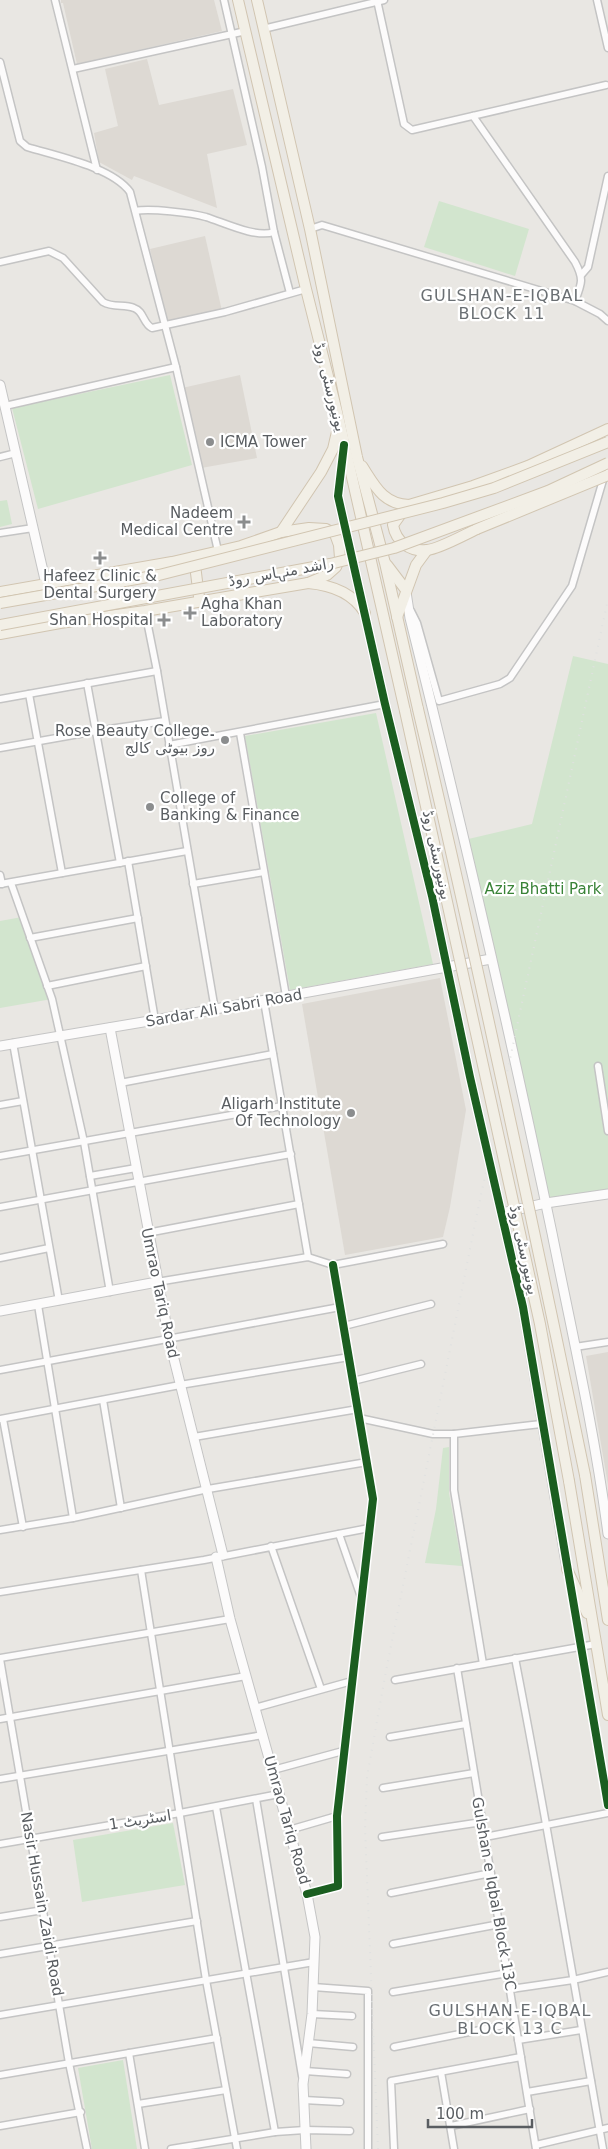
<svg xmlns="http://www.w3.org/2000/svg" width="608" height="2149" viewBox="0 0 608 2149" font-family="'DejaVu Sans',Cairo,sans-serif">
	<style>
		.education { fill: #ddd9d3 }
		.green { fill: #d2e5ce }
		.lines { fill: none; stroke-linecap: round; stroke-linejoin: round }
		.street-casing { stroke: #c4c4c4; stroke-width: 9 }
		.secondary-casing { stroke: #c5c5c5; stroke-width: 11 }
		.primary-casing { stroke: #d1c5b1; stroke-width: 12 }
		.street { stroke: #fcfbfb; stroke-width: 6 }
		.secondary { stroke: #fcfbfb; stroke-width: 9 }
		.primary { stroke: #f2efe6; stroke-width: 10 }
		.rail { stroke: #e0e1e0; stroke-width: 2; stroke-dasharray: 1 6; stroke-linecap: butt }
		.primary-bridge-casing { stroke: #d1c5b1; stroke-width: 12; stroke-linecap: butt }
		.primary-bridge { stroke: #f2efe6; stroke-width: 10 }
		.cycleway-casing { stroke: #fff; stroke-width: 11 }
		.cycleway { stroke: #1b5e20; stroke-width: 8 }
		.poi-dot { fill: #8b8d8e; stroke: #fff; stroke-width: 2 }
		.labels { text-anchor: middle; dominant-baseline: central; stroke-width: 4.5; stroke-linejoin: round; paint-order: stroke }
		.street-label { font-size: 15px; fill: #595d61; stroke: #fff }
		.poi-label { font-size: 15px; fill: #595d61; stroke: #fff; text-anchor: end }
		.park-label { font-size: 15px; fill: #398337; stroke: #fff }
		.neighbourhood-label { font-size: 16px; letter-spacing: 1px; fill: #6a6f73; stroke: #fff }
	</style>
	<rect width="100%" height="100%" fill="#e9e7e3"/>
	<g class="education">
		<polygon points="61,0 214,0 222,31 77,64 63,3 61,3"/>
		<polygon points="147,59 159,105 233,89 247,145 207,154 217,208 134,176 132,180 99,162 94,133 118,126 105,69"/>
		<polygon points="205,236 222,311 168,326 150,249"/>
		<polygon points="240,375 257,458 201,468 182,388"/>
		<polygon points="440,978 466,1110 450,1207 443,1237 345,1255 302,1004"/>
		<polygon points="608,1352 608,1485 586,1356"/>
	</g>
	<g class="green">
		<polygon points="439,201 529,229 515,276 424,247"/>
		<polygon points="170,375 192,465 38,509 12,408"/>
		<polygon points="7,500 12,524 0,527 0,501"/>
		<polygon points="573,656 608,664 608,1193 546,1204 464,840 532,824"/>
		<polygon points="376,713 433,964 290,990 245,736"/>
		<polygon points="22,917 52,999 0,1008 0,921"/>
		<polygon points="449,1447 449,1493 462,1566 425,1563 436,1509 443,1448"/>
		<polygon points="173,1823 185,1885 82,1902 73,1840"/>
		<polygon points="123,2060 137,2149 92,2149 78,2068"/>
	</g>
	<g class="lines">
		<defs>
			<g id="street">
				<polyline points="55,0 97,170"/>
				<polyline points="224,0 262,167 274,232 290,293"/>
				<polyline points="377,0 404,124 412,130 606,85"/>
				<polyline points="597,0 608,48"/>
				<polyline points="263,29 384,0"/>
				<path d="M0,62L20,141L27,147C56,156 112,167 130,192L176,367L218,551"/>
				<polyline points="73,69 246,31"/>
				<path d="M473,116L575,262C584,279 582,283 575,301"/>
				<path d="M136,211C149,208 192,213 206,217C225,223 255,238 274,232"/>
				<polyline points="310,229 322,225 575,301 600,314 608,321"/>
				<path d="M0,262L49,251L63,258L103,302C113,308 124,304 134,308C144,311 143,324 152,328L225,312L306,289"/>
				<polyline points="582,274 588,267 608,176"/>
				<polyline points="5,406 176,367"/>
				<polyline points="0,457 16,453"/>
				<polyline points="0,533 33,528"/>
				<polyline points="145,611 157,671 215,1010"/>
				<polyline points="411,611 417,623 439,701 500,684 510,678 572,586 608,463"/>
				<polyline points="87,683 120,863"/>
				<polyline points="29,694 62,873"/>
				<polyline points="0,699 157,671"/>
				<polyline points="109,729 165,721"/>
				<polyline points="240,733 286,996"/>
				<polyline points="169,745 385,704"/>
				<polyline points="0,748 96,731"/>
				<polyline points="128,861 155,1020"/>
				<polyline points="0,875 2,884"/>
				<polyline points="11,883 52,999 84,1142 110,1292"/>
				<polyline points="0,884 187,851"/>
				<polyline points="193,884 264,872"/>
				<polyline points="30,938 138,918"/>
				<polyline points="47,986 146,966"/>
				<polyline points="264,1001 308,1257"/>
				<polyline points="13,1043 59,1301"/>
				<polyline points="598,1066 608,1131"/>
				<polyline points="120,1083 273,1054"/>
				<polyline points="0,1105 23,1101"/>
				<polyline points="0,1156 282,1106"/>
				<polyline points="90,1176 136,1168"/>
				<polyline points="0,1207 291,1154"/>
				<polyline points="147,1233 299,1204"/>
				<polyline points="0,1258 49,1248"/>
				<polyline points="157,1282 308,1257 333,1265 443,1244"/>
				<polyline points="38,1305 73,1518"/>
				<polyline points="344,1326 431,1304"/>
				<polyline points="575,1347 608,1342"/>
				<polyline points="0,1370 340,1307"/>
				<polyline points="353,1381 421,1364"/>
				<polyline points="103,1400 121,1508"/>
				<polyline points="359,1418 433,1434 454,1434 541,1424"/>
				<polyline points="0,1419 180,1385 349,1357"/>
				<polyline points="3,1419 23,1527"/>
				<polyline points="454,1434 454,1490 483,1664"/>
				<polyline points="194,1437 358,1409"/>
				<polyline points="0,1530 73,1518 208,1489 367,1462"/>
				<polyline points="339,1534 361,1597"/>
				<polyline points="271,1546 321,1689"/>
				<polyline points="141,1570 206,1980 237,2149"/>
				<polyline points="569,1580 608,1805"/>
				<polyline points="0,1592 204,1560 369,1528"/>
				<polyline points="0,1658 230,1619"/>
				<path d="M515,1658C547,1821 574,1985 603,2149"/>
				<polyline points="0,1659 69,2063 87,2149"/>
				<polyline points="457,1668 536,2149"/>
				<polyline points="395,1680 596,1644"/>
				<polyline points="255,1708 352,1681"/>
				<polyline points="0,1719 246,1676"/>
				<polyline points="390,1737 466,1724"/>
				<polyline points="273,1770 343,1751"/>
				<polyline points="0,1779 263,1735"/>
				<polyline points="383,1788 474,1773"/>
				<polyline points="256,1799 302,2076"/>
				<polyline points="216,1807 275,2132"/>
				<polyline points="289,1830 337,1816"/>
				<polyline points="382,1837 482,1822"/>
				<polyline points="485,1837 608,1813"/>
				<polyline points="0,1844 180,1813 279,1794"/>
				<polyline points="391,1893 491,1873"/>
				<polyline points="307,1894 338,1886 337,1816 373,1499 333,1265"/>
				<polyline points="0,1917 43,1910"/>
				<polyline points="393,1944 500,1924"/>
				<polyline points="0,1954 197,1921"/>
				<polyline points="313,1987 368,1991 368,2149"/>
				<polyline points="511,1989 573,1980 608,1972"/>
				<polyline points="393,1992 508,1973"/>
				<polyline points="312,2014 352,2016"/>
				<polyline points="0,2015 314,1962"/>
				<polyline points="518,2040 581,2030"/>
				<polyline points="308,2043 353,2047"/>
				<polyline points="394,2047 515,2023"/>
				<polyline points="129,2053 145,2149"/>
				<polyline points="305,2071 347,2074"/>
				<polyline points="441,2072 454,2149"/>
				<polyline points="0,2075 217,2038"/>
				<polyline points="527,2092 591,2081"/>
				<polyline points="304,2100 340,2102"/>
				<polyline points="138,2104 226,2090"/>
				<polyline points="0,2126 81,2112"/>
				<polyline points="451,2126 530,2109"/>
				<polyline points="536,2145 608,2128"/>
				<polyline points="171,2149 275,2132 305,2130 350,2131"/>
				<polyline points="394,2149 391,2081 521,2057"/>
			</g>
			<g id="secondary">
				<polyline points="0,385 46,584"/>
				<polyline points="344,449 338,496 385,704 432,896 470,1077 523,1307 567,1569"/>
				<path d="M406,592L410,618C461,822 509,1027 552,1233C572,1333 595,1433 608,1534"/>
				<polyline points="110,1028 169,1339 223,1555"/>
				<polyline points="0,1046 155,1020 491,959"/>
				<polyline points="502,1213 546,1203 608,1194"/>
				<polyline points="0,1311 157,1282"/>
				<polyline points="216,1557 230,1619 307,1894 315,1937 312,2014 303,2084 306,2149"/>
			</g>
			<g id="primary">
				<polyline points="238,0 306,289 339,420 405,711"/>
				<polyline points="257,0 310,229 357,457 385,563 418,709"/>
				<path d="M362,466C375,486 383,504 409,505L473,486L528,466L608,429"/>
				<path d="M403,511L393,525C396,542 410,552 427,550C439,549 464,535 477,529"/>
				<polyline points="281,532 321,472 333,449 339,423"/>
				<polyline points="194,557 199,597"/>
				<polyline points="387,565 406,590"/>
				<path d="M308,583C332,585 353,593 365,613"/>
				<polyline points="0,592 172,562 241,546 281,532 309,528 326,529 335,534 339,545 340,558 336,567 327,575 308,583 145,611 60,623 0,634"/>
				<polyline points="397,617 416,565 427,550"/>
				<polyline points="585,1475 608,1620"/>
				<polyline points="569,1481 608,1715"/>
				<polyline points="567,1569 587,1613"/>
			</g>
		</defs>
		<use href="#street" class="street-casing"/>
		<use href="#secondary" class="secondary-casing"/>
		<use href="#primary" class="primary-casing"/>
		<use href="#street" class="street"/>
		<use href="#secondary" class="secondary"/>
		<use href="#primary" class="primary"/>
		<polyline class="rail" points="378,2149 365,1828 367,1777 386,1671 477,1214 608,599"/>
		<defs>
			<g id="primary-bridge">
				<polyline points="477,529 608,475"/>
				<polyline points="0,603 159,575 443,503 494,488 608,442"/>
				<polyline points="0,625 330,564 394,548 548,491 608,463"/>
				<path d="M418,709C478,963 532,1219 585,1475"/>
				<polyline points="405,711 540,1324 569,1481"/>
			</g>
		</defs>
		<use href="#primary-bridge" class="primary-bridge-casing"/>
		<use href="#primary-bridge" class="primary-bridge"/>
		<defs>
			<g id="cycleway">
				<polyline points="344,445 338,496 385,704 432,896 470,1077 523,1307 608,1805"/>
				<polyline points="307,1894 338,1886 337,1816 373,1499 333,1265"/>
			</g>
		</defs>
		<use href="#cycleway" class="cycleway-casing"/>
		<use href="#cycleway" class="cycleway"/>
	</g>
	<g class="poi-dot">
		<circle cx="210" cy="442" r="5"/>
		<path d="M241.5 514.5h5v5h5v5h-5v5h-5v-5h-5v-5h5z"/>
		<path d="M97.5 550.5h5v5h5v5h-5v5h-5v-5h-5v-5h5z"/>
		<path d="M187.5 605.5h5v5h5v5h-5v5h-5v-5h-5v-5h5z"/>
		<path d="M161.5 612.5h5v5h5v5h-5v5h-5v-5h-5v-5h5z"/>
		<circle cx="225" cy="740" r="5"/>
		<circle cx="150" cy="807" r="5"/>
		<circle cx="351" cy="1113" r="5"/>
	</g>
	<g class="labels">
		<g class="street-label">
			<text transform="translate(330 387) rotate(76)">یونیورسٹی روڈ</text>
			<text transform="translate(281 572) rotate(-10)">راشد منہاس روڈ</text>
			<text transform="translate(437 855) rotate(78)">یونیورسٹی روڈ</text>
			<text transform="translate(224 1008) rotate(-10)">Sardar Ali Sabri Road</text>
			<text transform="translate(524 1250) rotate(78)">یونیورسٹی روڈ</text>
			<text transform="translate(160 1293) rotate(78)">Umrao Tariq Road</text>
			<text transform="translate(140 1820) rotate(-9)">اسٹریٹ 1</text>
			<text transform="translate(287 1820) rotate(74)">Umrao Tariq Road</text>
			<text transform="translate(494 1894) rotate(80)">Gulshan e Iqbal Block 13C</text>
			<text transform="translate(42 1904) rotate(80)">Nasir Hussain Zaidi Road</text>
		</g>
		<g class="poi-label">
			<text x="220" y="442" text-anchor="start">ICMA Tower</text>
			<text x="233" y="513">Nadeem<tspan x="233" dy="17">Medical Centre</tspan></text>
			<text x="100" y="576" text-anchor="middle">Hafeez Clinic &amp;<tspan x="100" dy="17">Dental Surgery</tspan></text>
			<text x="201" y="604" text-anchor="start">Agha Khan<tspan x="201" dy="17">Laboratory</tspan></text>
			<text x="153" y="620">Shan Hospital</text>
			<text x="215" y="731">Rose Beauty College۔<tspan x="215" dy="17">روز بیوٹی کالج</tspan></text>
			<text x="160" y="798" text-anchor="start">College of<tspan x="160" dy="17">Banking &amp; Finance</tspan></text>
			<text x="341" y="1104">Aligarh Institute<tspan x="341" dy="17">Of Technology</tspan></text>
		</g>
		<g class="park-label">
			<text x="543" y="889">Aziz Bhatti Park</text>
		</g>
		<g class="neighbourhood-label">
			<text x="502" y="295">GULSHAN-E-IQBAL<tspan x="502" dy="18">BLOCK 11</tspan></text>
			<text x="510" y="2010">GULSHAN-E-IQBAL<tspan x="510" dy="18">BLOCK 13 C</tspan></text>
		</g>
	</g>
	<path d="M428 2119v8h104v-8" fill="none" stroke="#595d61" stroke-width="2.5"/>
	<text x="436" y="2119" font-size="15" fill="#595d61" stroke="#ffffff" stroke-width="4" paint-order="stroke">100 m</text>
</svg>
